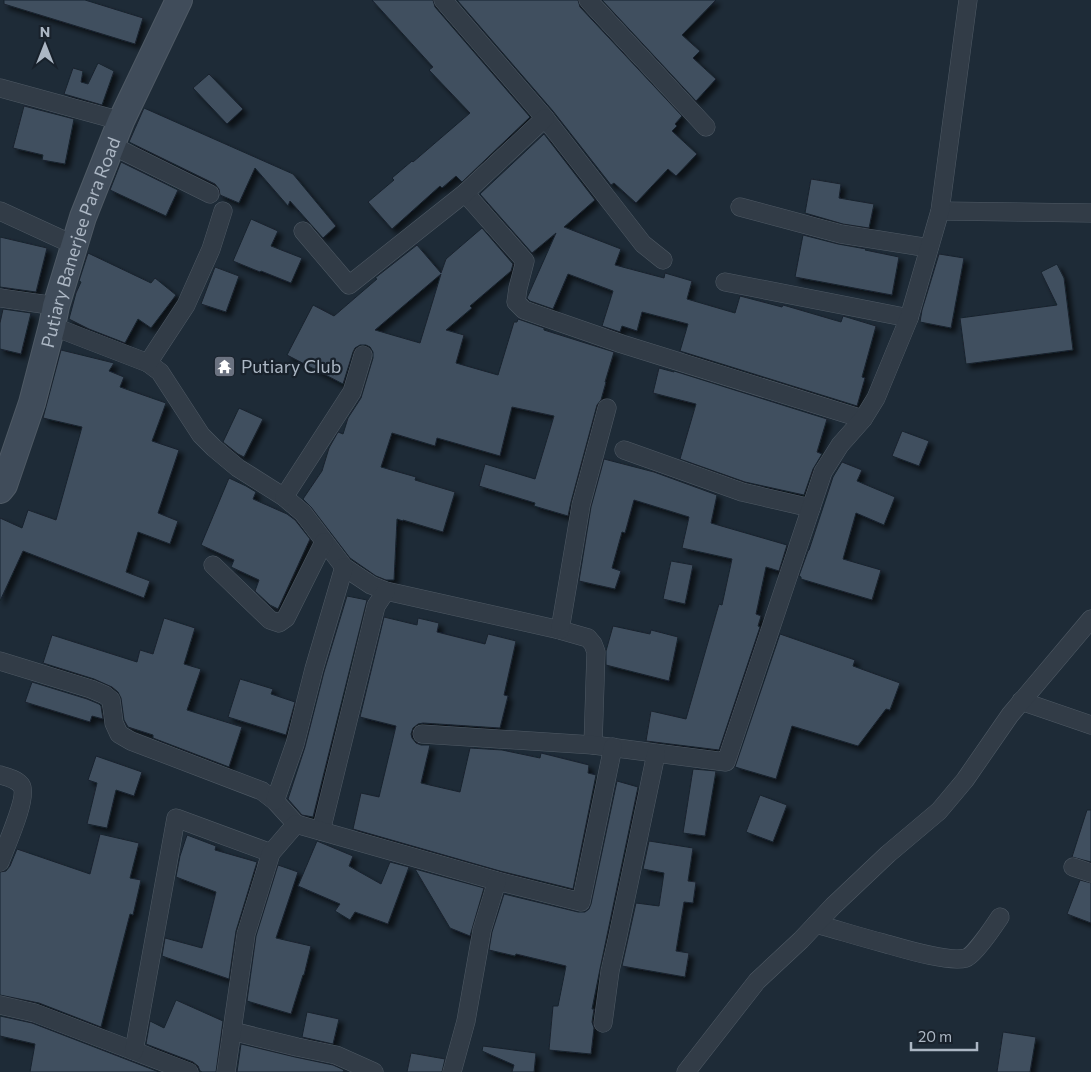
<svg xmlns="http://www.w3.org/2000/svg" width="1091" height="1072" viewBox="0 0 1091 1072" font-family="Commissioner,sans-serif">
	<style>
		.building { fill: #41505f; stroke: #19232e; fill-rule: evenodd; filter: url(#shadow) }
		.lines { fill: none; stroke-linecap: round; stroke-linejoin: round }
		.street-casing { stroke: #4f5a65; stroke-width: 19 }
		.secondary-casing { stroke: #4f5a65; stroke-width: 28 }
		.street { stroke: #323c47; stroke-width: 18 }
		.secondary { stroke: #404c5a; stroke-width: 26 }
		.labels { text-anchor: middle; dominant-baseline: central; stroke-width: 4.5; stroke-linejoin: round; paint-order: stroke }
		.street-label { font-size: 18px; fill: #acb7c4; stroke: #18212b }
		.poi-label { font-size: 18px; fill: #acb7c4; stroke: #18212b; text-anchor: start }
	</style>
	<defs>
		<filter id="shadow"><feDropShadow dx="4.5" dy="4.5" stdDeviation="2.5" flood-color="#0009"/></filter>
	</defs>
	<rect width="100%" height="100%" fill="#1e2b37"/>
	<g class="building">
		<polygon points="4,0 85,0 143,18 135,44 4,4"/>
		<polygon points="372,0 433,0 435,7 530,117 462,182 456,176 442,188 440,186 392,229 368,202 394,180 392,178 412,161 413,162 470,113 429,70 433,67"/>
		<polygon points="457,0 578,0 580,7 682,116 675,124 677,126 672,131 697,154 676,176 668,169 636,203 614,183 611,185 553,111"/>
		<polygon points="602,0 716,0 682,35 700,51 693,58 716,79 696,101"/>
		<polygon points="98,63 114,71 102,105 64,94 73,68 83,71 81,82 88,84"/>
		<polygon points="209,74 243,109 227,124 193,88"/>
		<polygon points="24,106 74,119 65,164 42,160 43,155 13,148"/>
		<polygon points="144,108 293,174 336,226 323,238 290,201 288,206 255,168 239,203 220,195 219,189 215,184 129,142"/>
		<polygon points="544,134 595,200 564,227 621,249 615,265 664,278 665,273 692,281 687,299 735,313 740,296 782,307 783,305 841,322 843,316 876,326 862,377 865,378 857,406 680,351 688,324 642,312 637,331 622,326 620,332 602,326 613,291 568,274 553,309 530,301 527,298 556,233 532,253 480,194"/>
		<polygon points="121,162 178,190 166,216 110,190"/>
		<polygon points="811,179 841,184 839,198 874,204 869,228 843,224 805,213"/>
		<polygon points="251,219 278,231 271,246 302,258 291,283 261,271 260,272 233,261"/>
		<path d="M482,228L513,264L511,271L470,306L472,308L446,330L464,335L456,363L498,375L514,322H517L518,319L544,328V330L614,352L605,382H606L601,400L597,405L571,502L568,516L534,506L535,503L479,486L485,464L535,479L554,416L512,407L500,456L437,438L435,446L392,433L381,467L416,477L415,480L455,492L443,532L403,520V521L397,519L394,580H386L376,576L350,558L311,507L303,499L322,471L329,448L338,432L343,434L348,418L361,398L373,358V352L370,347L366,345H360L355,348L353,352L343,384L287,355L313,305L334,316L377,279L375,278L417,245L441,273L446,259ZM441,274L420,343L375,330Z"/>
		<polygon points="803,235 838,244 866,249 865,250 899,257 892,295 795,277"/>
		<polygon points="0,237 47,248 36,292 0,287"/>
		<polygon points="88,253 151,283 155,278 176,295 151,328 138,319 125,343 89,329 69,319 76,293 81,282 79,281"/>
		<polygon points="939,254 964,258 951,328 920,322 922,310"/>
		<polygon points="1057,264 1064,278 1073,350 966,364 960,318 1057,305 1041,272"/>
		<polygon points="215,267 239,276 226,312 201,304"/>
		<polygon points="3,309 31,313 21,354 0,349 0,323"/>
		<polygon points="61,350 114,363 109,371 124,377 120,387 166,403 152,441 179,450 158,513 178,521 170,544 138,532 126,572 150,581 144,598 23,551 0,601 0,518 22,528 28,510 56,520 82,427 43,418"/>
		<polygon points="659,368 674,372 674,371 827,419 817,452 822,454 813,469 804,495 745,482 680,459 696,404 653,393"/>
		<polygon points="239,408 263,419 244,457 238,454 223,442"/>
		<polygon points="902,431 929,441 919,466 892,456"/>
		<polygon points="604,459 654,472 717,495 711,523 787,545 779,571 766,567 756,614 761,616 758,626 760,627 719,750 646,741 651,711 686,719 719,604 722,605 732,559 682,548 689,517 634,500 625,533 622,532 612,568 621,571 615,589 579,581 591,507"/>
		<polygon points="842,462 862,470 857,481 895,497 884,525 856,513 843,559 881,570 872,600 801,579 801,577 799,576 808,551 809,550 833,477"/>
		<polygon points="229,478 246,486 256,492 253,499 287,514 295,520 310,539 278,609 270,605 255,591 259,580 231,567 234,560 201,545"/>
		<polygon points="671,561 693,565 685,604 663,599"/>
		<polygon points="347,596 367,600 313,817 302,815 288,799 305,747 324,672"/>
		<polygon points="384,617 417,625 418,618 439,623 437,632 485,644 488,634 516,641 504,695 508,696 500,728 423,723 418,724 413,728 411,734 412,738 416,743 421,745 430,745 421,783 460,792 470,748 502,750 540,758 541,753 589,765 588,773 596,775 573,889 500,871 353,829 361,793 379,797 396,726 360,717"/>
		<polygon points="164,618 195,628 184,664 201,669 187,710 242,727 229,767 153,738 153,735 128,727 124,720 121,698 118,692 112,687 94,679 43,663 52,635 137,662 140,650 153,654"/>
		<polygon points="613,626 650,634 651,630 678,637 669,681 606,665 606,651"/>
		<polygon points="780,634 855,660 853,666 900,683 890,710 886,709 858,746 792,726 776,779 735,767"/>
		<polygon points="240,679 273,689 271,694 295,702 286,735 228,717"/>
		<polygon points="32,682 87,699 99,704 101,706 103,719 92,716 90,722 25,702"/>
		<polygon points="96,756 142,772 134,796 116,790 107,828 87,824 97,783 88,780"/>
		<polygon points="693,769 716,771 705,836 683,833"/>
		<polygon points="617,781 638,787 600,969 592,1009 594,1009 592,1022 594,1028 591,1054 549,1050 553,1006 558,1006 566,966 516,954 515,956 489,950 492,932 504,894 578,912 585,912 589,909 591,904"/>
		<polygon points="760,795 787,805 773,842 746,832"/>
		<polygon points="1087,810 1091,810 1091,862 1072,857"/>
		<polygon points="100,834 139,843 130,878 141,880 133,915 130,914 101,1027 39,1003 0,995 0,872 6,871 10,866 17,849 90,874"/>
		<polygon points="187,835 216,846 215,850 257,862 236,931 229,979 162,956 165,938 202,948 216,892 176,877 180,856"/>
		<polygon points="317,841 353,856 349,866 381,884 390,862 409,867 388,924 355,912 350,920 335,911 340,904 298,886"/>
		<polygon points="649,841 693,848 688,881 696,882 693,903 684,902 676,951 689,953 685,977 622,966 636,903 659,906 664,873 643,869"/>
		<polygon points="278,865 298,872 276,938 311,946 304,975 303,975 291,1014 247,1001 256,936"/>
		<polygon points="415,869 484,888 470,936 450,928"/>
		<polygon points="1080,880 1091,883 1091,923 1067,914"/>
		<polygon points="176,1000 223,1021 216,1072 202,1072 200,1071 198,1066 193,1062 146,1044 150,1021 164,1028"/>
		<polygon points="307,1012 339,1019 333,1044 302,1037"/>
		<polygon points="0,1016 32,1023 159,1072 30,1072 35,1044 0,1036"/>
		<polygon points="1003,1032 1036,1037 1030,1072 997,1072"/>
		<polygon points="241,1044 295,1057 333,1065 344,1070 343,1072 237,1072"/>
		<polygon points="483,1046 536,1053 534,1072 512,1072 514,1065 482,1051"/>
		<polygon points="411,1053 445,1059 442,1072 407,1072"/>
	</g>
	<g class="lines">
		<defs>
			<g id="street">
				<polyline points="443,0 545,118 643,244 663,260"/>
				<polyline points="588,0 706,127"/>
				<polyline points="0,88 121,121"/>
				<polyline points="111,145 210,194"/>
				<polyline points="465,193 525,261 518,288 516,302 524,310 622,344 863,419"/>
				<polyline points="740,207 841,234 929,248"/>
				<polyline points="0,211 74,245"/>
				<polyline points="940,211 1091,213"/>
				<polyline points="303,231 349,285 465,193 545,118"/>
				<polyline points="725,282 909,318"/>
				<polyline points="0,298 56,306"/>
				<polyline points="52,326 148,363 160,372 201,435 214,448 238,468 284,497 303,513 344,567 371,585 386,591 560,630 588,638 593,644 596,652 593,745"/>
				<polyline points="148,363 186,305 211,249 223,211"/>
				<polyline points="624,450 742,492 811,508"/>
				<polyline points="284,497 352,392 363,355"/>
				<polyline points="213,565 270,620 279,623 286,618 324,542"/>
				<polyline points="560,630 581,505 607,408"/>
				<polyline points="0,661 91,689 105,695 111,700 114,723 119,734 131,741 262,791 275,801 296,824"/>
				<polyline points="1021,701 1091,725"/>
				<polyline points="422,734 593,745 726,762 823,472 840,445 863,419 876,398 909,318 940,211 968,0"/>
				<path d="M0,775C7,777 16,779 21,785C29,796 5,848 0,862"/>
				<polyline points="275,801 295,744 314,669 344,567"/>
				<polyline points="321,831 376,606 386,591"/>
				<polyline points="1073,867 1091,873"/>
				<path d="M816,924C838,930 860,937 883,943C901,948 948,963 966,958C974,956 994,926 1000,917"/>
				<polyline points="0,1005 35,1013 189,1072"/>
				<polyline points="603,1023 610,971 617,940 656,754"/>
				<polyline points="232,1031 297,1047 336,1055 374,1072"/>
				<polyline points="134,1051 176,818 271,853"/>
				<polyline points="226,1072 246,934 271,853 296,824 497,881 581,902 613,747"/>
				<polyline points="452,1072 466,1021 482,930 497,881"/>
				<polyline points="686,1072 757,981 801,940 833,906 888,854 939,811 965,780 1010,715 1091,619"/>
			</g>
			<g id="secondary">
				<path id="s1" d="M0,490L4,485L32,403L52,326L56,306L83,217L121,121L179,0"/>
			</g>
		</defs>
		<use href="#street" class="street-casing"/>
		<use href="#secondary" class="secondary-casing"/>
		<use href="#street" class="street"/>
		<use href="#secondary" class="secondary"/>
	</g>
	<defs>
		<symbol id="temple-square" viewBox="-11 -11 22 22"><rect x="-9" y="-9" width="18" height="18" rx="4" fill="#6b7280" stroke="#18212b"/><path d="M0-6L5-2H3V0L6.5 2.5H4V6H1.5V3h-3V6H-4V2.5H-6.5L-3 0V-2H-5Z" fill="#fff"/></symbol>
	</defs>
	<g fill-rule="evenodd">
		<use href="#temple-square" x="212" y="354" width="25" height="25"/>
	</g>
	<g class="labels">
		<g class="street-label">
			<text stroke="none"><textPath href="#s1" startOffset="261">Putiary Banerjee Para Road</textPath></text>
		</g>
		<g class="poi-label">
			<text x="241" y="366">Putiary Club</text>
		</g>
	</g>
	<g transform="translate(45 45)" stroke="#18212b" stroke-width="4" paint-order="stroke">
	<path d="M0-4L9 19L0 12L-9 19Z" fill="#acb7c4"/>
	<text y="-8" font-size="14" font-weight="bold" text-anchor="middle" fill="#acb7c4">N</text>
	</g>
	<path d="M911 1042v8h66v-8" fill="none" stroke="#acb7c4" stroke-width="2.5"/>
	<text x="918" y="1042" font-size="15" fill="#acb7c4" stroke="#18212b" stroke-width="4" paint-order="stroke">20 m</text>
</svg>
